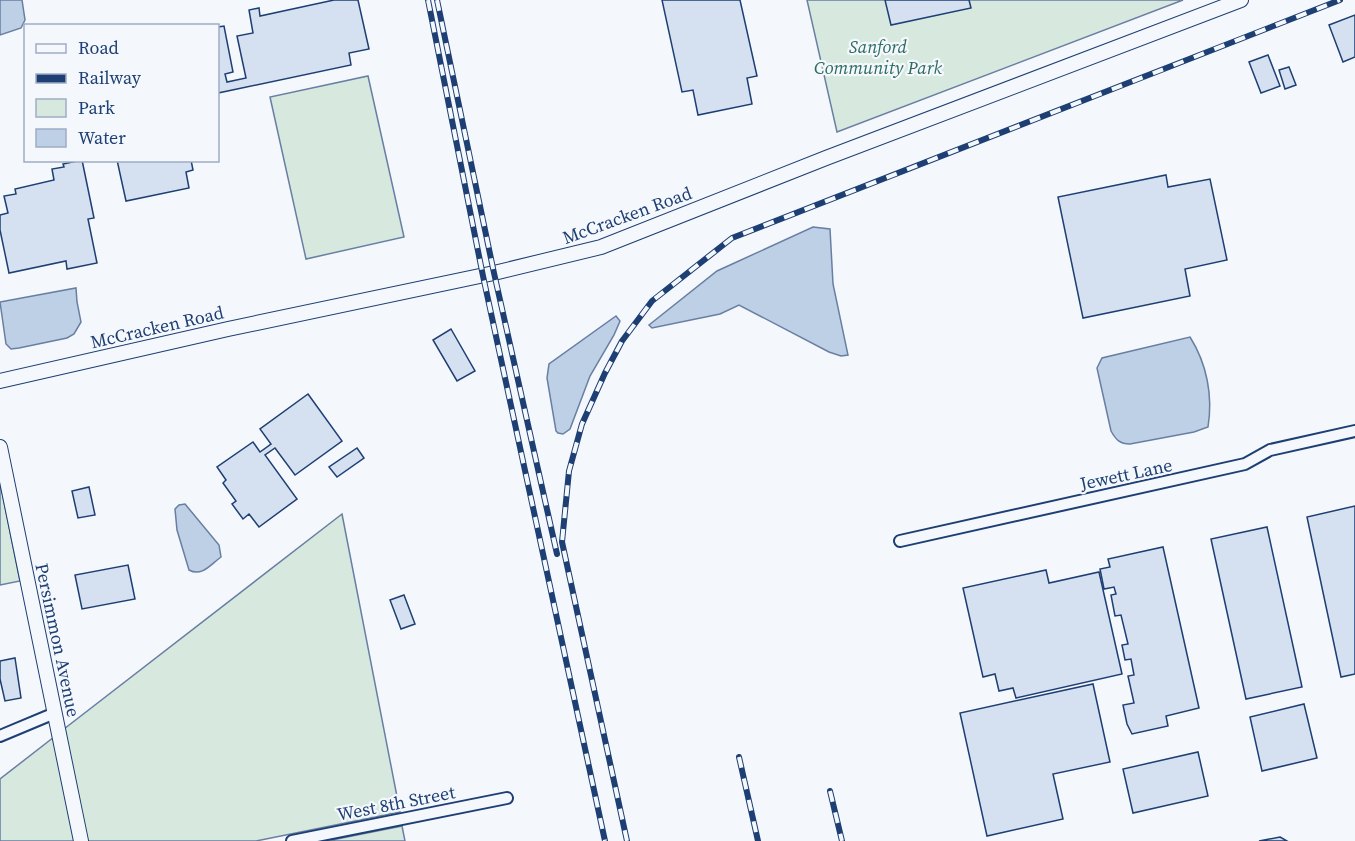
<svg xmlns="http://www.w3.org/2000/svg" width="1355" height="841" viewBox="0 0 1355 841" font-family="'Source Serif 4',serif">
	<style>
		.green { fill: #d7e8df; stroke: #687fa3; stroke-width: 1.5 }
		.water { fill: #bed0e5; stroke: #687fa3; stroke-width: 1.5 }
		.building { fill: #d5e0f0; stroke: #1d3f73; stroke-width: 1.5 }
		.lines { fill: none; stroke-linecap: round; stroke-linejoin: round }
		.minor-casing { stroke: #1d3f73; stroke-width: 14 }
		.tertiary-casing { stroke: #1d3f73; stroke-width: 16 }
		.minor { stroke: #f4f7fb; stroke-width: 10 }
		.tertiary { stroke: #f4f7fb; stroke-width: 14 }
		.rail-casing { stroke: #1d3f73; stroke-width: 6 }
		.rail { stroke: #f4f7fb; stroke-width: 4; stroke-dasharray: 11; stroke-linecap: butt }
		.labels { text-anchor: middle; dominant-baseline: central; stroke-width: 4.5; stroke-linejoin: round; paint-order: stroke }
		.park-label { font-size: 18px; font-style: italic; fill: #2c6c60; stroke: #f4f7fb }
		.street-label { font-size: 18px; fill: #1d3f73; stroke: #f4f7fb }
	</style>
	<rect width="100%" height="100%" fill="#f4f7fb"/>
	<g class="green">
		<polygon points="807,0 1183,0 837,132"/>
		<polygon points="368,76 404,237 306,259 270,97"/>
		<polygon points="0,482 20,581 0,585"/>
		<polygon points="342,514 400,812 256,841 87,841 64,729"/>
		<polygon points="54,737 75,841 0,841 0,779"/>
		<polygon points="402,826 405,841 327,841"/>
	</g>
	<g class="water">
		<polygon points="0,0 22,0 25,20 21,28 0,35"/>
		<polygon points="813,227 830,229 833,284 848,355 841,356 829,352 739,305 720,314 652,328 649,325 717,271"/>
		<polygon points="76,288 77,302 81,322 74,334 67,338 19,348 11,349 6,344 0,302"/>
		<polygon points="616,316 620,321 614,335 590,376 570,429 563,434 558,433 556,431 547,378 549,364"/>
		<path d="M1190,337C1207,364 1213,396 1208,427L1194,432L1130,444C1120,444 1116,440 1111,431L1097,368L1102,358Z"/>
		<path d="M185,504L219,545L221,557C210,565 202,577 189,570L177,530L175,509L179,505Z"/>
	</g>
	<g class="building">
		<polygon points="334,0 358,0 369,49 349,53 351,65 218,93 218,27 224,26 233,72 225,74 227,82 246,78 237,36 253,33 249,10 259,8 260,16"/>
		<polygon points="662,0 740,0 757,76 747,78 752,104 698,115 693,90 682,92"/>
		<polygon points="885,0 969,0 971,8 891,25"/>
		<polygon points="1355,15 1355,57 1343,62 1329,25"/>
		<polygon points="1268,55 1280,86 1261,93 1249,62"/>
		<polygon points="1289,67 1296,85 1285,89 1279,70"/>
		<polygon points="82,160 94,218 88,219 97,263 67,269 66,261 9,273 0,230 0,215 8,213 4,196 16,194 15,189 54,180 52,169 64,167 63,164"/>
		<polygon points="117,160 191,160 193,170 186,172 189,188 126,201"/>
		<polygon points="1166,175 1168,187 1210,179 1227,260 1185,269 1190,296 1083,318 1058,197"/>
		<polygon points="451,329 475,371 457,381 433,340"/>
		<polygon points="308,394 342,441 295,475 275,448 265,455 297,499 259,527 249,514 243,519 232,504 236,501 223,483 226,480 217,467 253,442 260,452 271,444 260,429"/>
		<polygon points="357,448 364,458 337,477 329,467"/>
		<polygon points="89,487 95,515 78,518 72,491"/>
		<polygon points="1355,506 1355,674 1341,677 1307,517"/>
		<polygon points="1267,527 1302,687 1246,699 1211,539"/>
		<polygon points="1163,547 1199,708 1166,716 1168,726 1132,734 1127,724 1123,705 1134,703 1128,676 1134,675 1131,659 1125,660 1122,645 1128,644 1121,615 1115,616 1111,595 1116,594 1114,587 1104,589 1100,569 1110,567 1108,559"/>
		<polygon points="128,565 135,599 82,609 75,575"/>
		<polygon points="1046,570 1049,583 1099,572 1122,674 1016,698 1013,688 999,691 995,674 983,677 963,588"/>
		<polygon points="404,595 415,624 401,629 390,600"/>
		<polygon points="15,658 21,698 5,701 0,679 0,661"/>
		<polygon points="1093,684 1110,762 1053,774 1063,819 987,836 960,713"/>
		<polygon points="1304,704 1317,758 1262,771 1250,717"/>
		<polygon points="1198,752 1208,796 1133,813 1123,769"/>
		<polygon points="1280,837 1287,841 1259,841"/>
	</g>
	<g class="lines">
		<defs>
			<g id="minor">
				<polyline points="900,541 1245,464 1270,450 1355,431"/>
				<polyline points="0,736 55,713"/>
				<polyline points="292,841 507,798"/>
			</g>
			<g id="tertiary">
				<polyline points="0,381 228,329 494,273 601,247 826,158 1241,0"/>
				<polyline points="0,447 81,841"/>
			</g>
		</defs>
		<use href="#minor" class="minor-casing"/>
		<use href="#tertiary" class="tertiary-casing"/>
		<use href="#minor" class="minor"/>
		<use href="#tertiary" class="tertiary"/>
		<defs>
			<g id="rail">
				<polyline points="428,0 483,276 605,841"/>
				<polyline points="437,0 494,273 557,554"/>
				<polyline points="739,757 758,841"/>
				<polyline points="830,791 842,841"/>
				<polyline points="627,841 562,542 569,471 582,424 605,373 622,341 652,301 732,238 1340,0"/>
			</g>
		</defs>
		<use href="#rail" class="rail-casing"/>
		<use href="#rail" class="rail"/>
	</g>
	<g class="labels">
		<g class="park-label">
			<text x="878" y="46">Sanford<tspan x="878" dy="21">Community Park</tspan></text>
		</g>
		<g class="street-label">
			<text transform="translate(627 215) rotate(-20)">McCracken Road</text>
			<text transform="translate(157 327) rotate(-13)">McCracken Road</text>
			<text transform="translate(1126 474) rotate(-12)">Jewett Lane</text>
			<text transform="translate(58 640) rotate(78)">Persimmon Avenue</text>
			<text transform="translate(396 803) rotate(-11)">West 8th Street</text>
		</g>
	</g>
	<rect x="24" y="24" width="195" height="138" fill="#f4f7fb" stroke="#9eadc5" stroke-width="1.5"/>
	<rect x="36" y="44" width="30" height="9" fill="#f4f7fb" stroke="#9eadc5" stroke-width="1.5"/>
	<text x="78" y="54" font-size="18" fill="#1d3f73">Road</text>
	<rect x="36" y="74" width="30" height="9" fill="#1d3f73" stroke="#9eadc5" stroke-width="1.5"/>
	<text x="78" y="84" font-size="18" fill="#1d3f73">Railway</text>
	<rect x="36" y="99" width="30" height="18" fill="#d7e8df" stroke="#9eadc5" stroke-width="1.5"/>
	<text x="78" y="114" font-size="18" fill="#1d3f73">Park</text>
	<rect x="36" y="129" width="30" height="18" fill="#bed0e5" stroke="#9eadc5" stroke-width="1.5"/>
	<text x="78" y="144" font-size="18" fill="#1d3f73">Water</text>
</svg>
